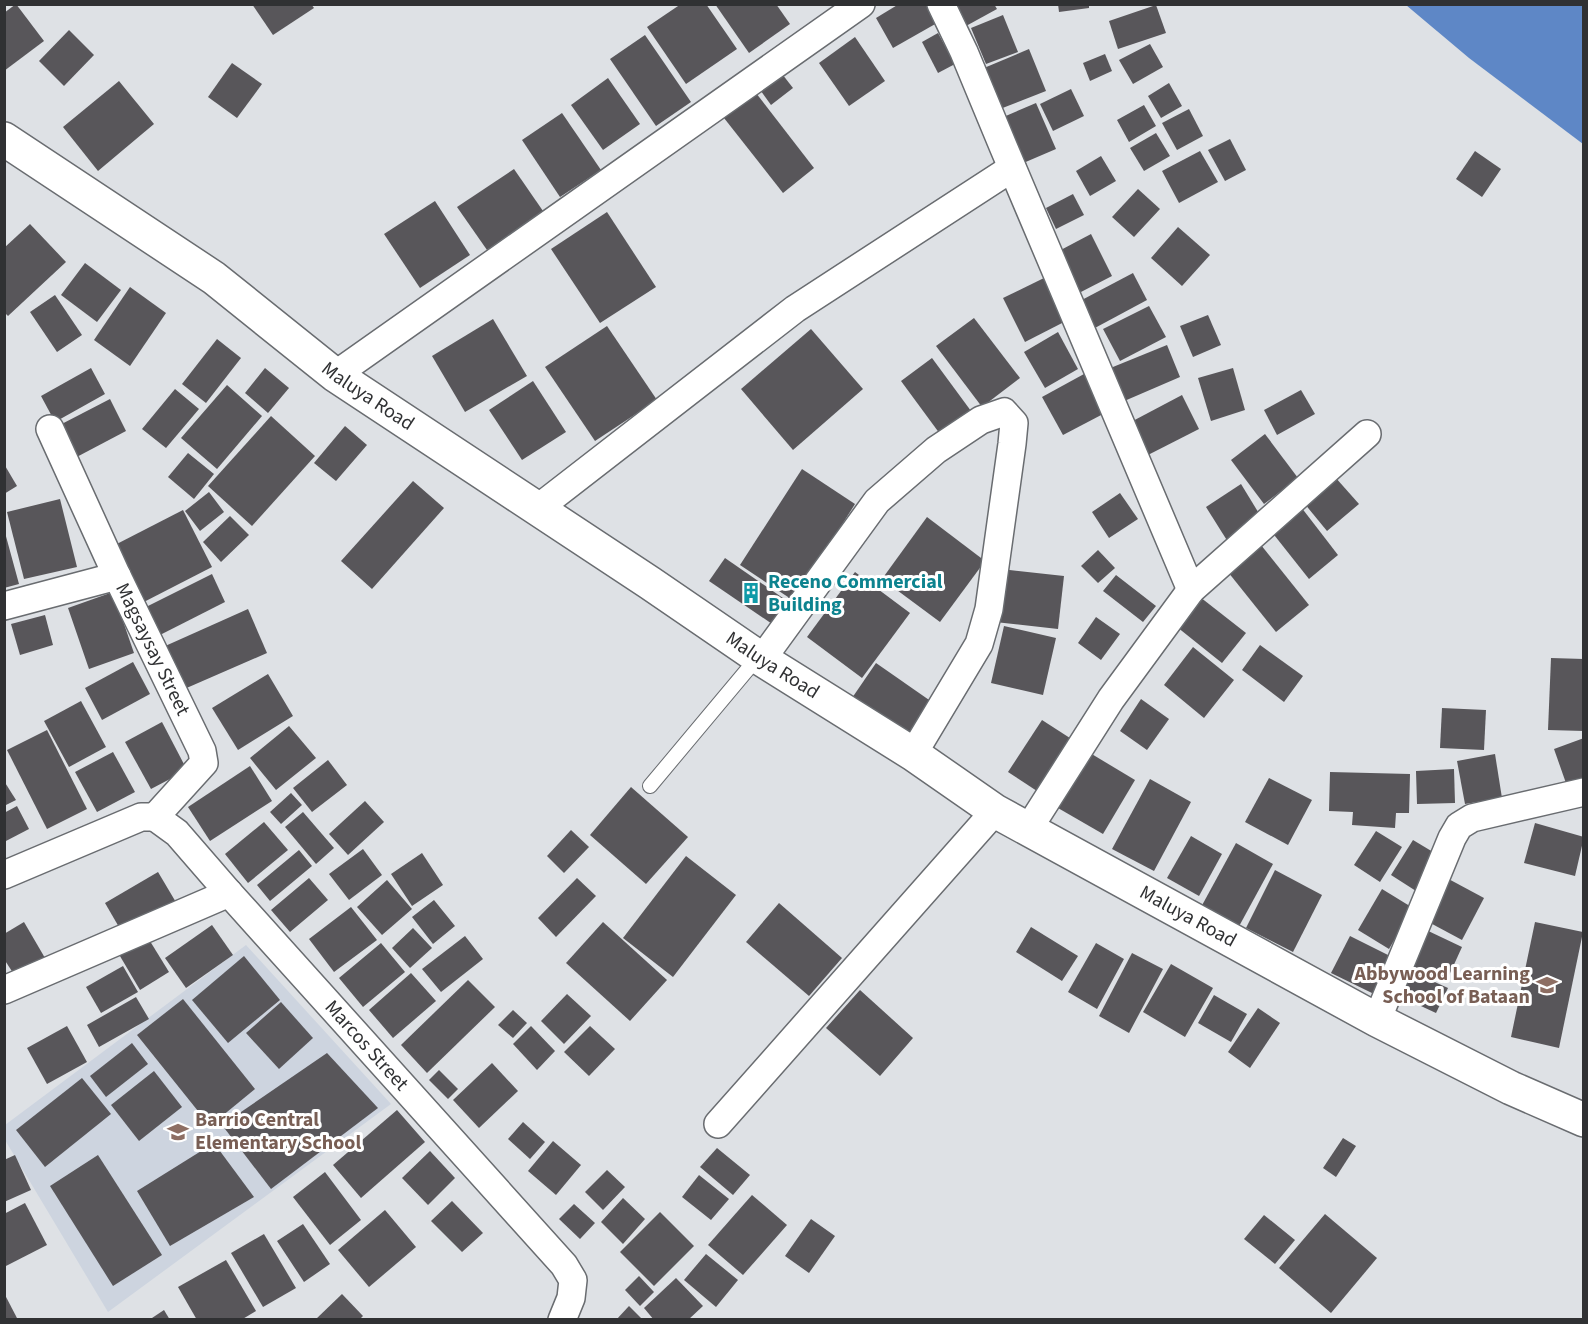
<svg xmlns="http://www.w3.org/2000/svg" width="1588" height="1324" viewBox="0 0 1588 1324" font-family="'Source Sans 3',sans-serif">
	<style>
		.built { fill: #cdd4df }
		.water { fill: #5e87c6 }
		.building { fill: #58565a }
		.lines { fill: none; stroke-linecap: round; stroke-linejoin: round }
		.lane-casing { stroke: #696c70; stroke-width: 16 }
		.street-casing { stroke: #696c70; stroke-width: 30 }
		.secondary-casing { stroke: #696c70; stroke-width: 36 }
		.lane { stroke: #fff; stroke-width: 14 }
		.street { stroke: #fff; stroke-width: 27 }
		.secondary { stroke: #fff; stroke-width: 33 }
		.labels { text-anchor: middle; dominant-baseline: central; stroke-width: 6; stroke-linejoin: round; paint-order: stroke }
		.street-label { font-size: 20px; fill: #303133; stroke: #fff }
		.culture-label { font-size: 20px; font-weight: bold; fill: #0d838f; stroke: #fff; text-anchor: start }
		.education-label { font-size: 20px; font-weight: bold; fill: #785e54; stroke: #fff; text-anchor: end }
	</style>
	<rect width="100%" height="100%" fill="#dee1e5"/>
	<polygon class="built" points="246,945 391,1104 108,1312 5,1140 5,1125"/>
	<polygon class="water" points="1406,5 1583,5 1583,144 1469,58"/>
	<g class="building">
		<polygon points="16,4 44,41 4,71 4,13"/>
		<polygon points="252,4 311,4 314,8 273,35"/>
		<polygon points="681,4 706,4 737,49 686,84 647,27"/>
		<polygon points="715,4 776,4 790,24 749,53"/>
		<polygon points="899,4 926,4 937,23 893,48 876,18"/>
		<polygon points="955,4 994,4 997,9 966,26"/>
		<polygon points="1058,4 1089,4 1089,8 1059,12"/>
		<polygon points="1156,5 1166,33 1118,49 1109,21"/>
		<polygon points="1003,15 1018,52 986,64 971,28"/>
		<polygon points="69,30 94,55 64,86 39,61"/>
		<polygon points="938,33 955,64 938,73 922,42"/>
		<polygon points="645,35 691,102 656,126 610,59"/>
		<polygon points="855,37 885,81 849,106 819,63"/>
		<polygon points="1150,44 1163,67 1133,84 1119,60"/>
		<polygon points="1029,49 1046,91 1000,109 984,68"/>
		<polygon points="1105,54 1112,71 1090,81 1083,63"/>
		<polygon points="232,63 262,84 237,118 208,97"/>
		<polygon points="779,70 793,88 771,105 758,87"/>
		<polygon points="608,78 640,124 603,150 571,105"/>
		<polygon points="119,81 154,124 98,171 63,127"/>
		<polygon points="1169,83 1182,106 1161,118 1148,96"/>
		<polygon points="1071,89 1084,116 1053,131 1040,104"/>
		<polygon points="756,93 814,168 783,193 724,118"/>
		<polygon points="1036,103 1056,149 1021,164 1001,118"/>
		<polygon points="1144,105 1156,126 1129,142 1117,120"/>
		<polygon points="1189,109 1203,136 1177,150 1162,123"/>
		<polygon points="562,113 601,170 560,197 522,140"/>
		<polygon points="1156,133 1170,156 1144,171 1130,148"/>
		<polygon points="1230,139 1246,170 1225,181 1208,150"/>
		<polygon points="1200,151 1218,182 1179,203 1162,171"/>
		<polygon points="1475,151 1501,169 1482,197 1456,179"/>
		<polygon points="1101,156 1116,181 1090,196 1076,171"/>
		<polygon points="514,169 543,211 487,250 457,207"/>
		<polygon points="1138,189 1160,209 1134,237 1112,217"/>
		<polygon points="1073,194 1084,215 1056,229 1046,208"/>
		<polygon points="435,201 470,255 420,288 384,234"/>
		<polygon points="607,212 656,287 600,323 551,249"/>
		<polygon points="30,224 66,262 8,316 4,312 4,248"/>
		<polygon points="1178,227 1210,255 1182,286 1151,258"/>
		<polygon points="1091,234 1112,276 1079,293 1057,252"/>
		<polygon points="85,263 121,290 97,322 61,295"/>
		<polygon points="1133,273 1147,300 1093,329 1078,302"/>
		<polygon points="1044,278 1066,321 1025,342 1003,298"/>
		<polygon points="130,287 166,313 130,366 94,340"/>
		<polygon points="55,295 82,335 57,352 30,312"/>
		<polygon points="1149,306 1166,337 1120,361 1103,329"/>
		<polygon points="1208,315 1221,345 1193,357 1180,326"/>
		<polygon points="974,318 1020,378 982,407 936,346"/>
		<polygon points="493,319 527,376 465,412 432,356"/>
		<polygon points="607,326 657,400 595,441 545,367"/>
		<polygon points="811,329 863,389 793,450 741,389"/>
		<polygon points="1058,332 1078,369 1045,388 1024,352"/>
		<polygon points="217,339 241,358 206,403 182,384"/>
		<polygon points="1167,345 1180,377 1122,402 1108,369"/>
		<polygon points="932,358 971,411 940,434 901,381"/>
		<polygon points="91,368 105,394 55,422 41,396"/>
		<polygon points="265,368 289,388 268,413 245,393"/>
		<polygon points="1233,368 1245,410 1211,421 1198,378"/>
		<polygon points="1084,374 1105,413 1063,435 1042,397"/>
		<polygon points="533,381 566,432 522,460 489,410"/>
		<polygon points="227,385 262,416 217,469 181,438"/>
		<polygon points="175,389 199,409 166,448 142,429"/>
		<polygon points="1301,390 1315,414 1277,435 1264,410"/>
		<polygon points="1182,395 1199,429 1146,456 1129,423"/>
		<polygon points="110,399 126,431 71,460 54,428"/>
		<polygon points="271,416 315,456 252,526 208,486"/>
		<polygon points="345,426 367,445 336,481 314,463"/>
		<polygon points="1265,434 1298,478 1264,504 1231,460"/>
		<polygon points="188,453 214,474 194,499 168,477"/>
		<polygon points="4,464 17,486 4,494"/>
		<polygon points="802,469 855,504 794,601 740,565"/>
		<polygon points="1335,477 1359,504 1327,531 1304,503"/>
		<polygon points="413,481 444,508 372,589 341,561"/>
		<polygon points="1241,484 1263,520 1228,542 1206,507"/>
		<polygon points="209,492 224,512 200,531 185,511"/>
		<polygon points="1120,493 1138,519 1109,538 1092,512"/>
		<polygon points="60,499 77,567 24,579 7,512"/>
		<polygon points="1301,507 1338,555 1309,579 1271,531"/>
		<polygon points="183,510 212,567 138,605 109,548"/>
		<polygon points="230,516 249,535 221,562 203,542"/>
		<polygon points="927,517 985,561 940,622 882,579"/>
		<polygon points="4,529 19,584 4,588"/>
		<polygon points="1261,545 1309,605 1276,632 1228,572"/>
		<polygon points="1098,550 1115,568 1098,583 1081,566"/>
		<polygon points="725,558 793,605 778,628 709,581"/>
		<polygon points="1001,569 1064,576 1058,629 995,622"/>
		<polygon points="855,572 910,613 862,678 807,637"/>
		<polygon points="212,574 225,602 156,637 142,609"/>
		<polygon points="1116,575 1156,606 1143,622 1103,591"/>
		<polygon points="113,592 134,653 89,669 68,608"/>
		<polygon points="1200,597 1246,633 1222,663 1177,627"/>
		<polygon points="248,609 267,653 182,690 163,647"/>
		<polygon points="45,615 53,645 20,655 11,624"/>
		<polygon points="1096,617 1120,634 1101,660 1078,643"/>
		<polygon points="1004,626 1056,638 1043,695 991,683"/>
		<polygon points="1260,645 1303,676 1284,702 1242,670"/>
		<polygon points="1193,647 1234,680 1204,718 1164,685"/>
		<polygon points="1551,658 1584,659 1584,731 1548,730"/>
		<polygon points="133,662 150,694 102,720 85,688"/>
		<polygon points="876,663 932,702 907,737 852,698"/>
		<polygon points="268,674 293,716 238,750 212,708"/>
		<polygon points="1141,699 1169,719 1147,750 1120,731"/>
		<polygon points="81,701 106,747 69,767 44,721"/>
		<polygon points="1442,708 1486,710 1484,750 1440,748"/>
		<polygon points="1042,720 1073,740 1040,793 1008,772"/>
		<polygon points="162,722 187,770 151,789 125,742"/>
		<polygon points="289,726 316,758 276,790 250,758"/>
		<polygon points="47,730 87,809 47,829 7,750"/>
		<polygon points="1584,738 1584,780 1567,786 1554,749"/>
		<polygon points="113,752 135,792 97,812 75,772"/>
		<polygon points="1090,753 1135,780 1103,834 1058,808"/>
		<polygon points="1495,754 1502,798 1465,804 1457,761"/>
		<polygon points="328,760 347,785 312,812 293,788"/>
		<polygon points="250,766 272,801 210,841 188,807"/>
		<polygon points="1454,769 1455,803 1417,804 1416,771"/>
		<polygon points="1330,772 1410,774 1409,813 1396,813 1395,828 1352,825 1353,812 1329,811"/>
		<polygon points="1269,778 1312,800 1288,845 1245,822"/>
		<polygon points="1150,779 1191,802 1154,871 1112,849"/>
		<polygon points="4,781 16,800 4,806"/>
		<polygon points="631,787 688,837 646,884 590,835"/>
		<polygon points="291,793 302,805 281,824 270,812"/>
		<polygon points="365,801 384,822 348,855 329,834"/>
		<polygon points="17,806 29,829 4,842 4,813"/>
		<polygon points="303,812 334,848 316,864 285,827"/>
		<polygon points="264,822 288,850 248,883 225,854"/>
		<polygon points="1535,823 1584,837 1575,876 1524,863"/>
		<polygon points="571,830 589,847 564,873 547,856"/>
		<polygon points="1376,831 1402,847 1380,882 1354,865"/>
		<polygon points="1191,836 1222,854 1199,896 1167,878"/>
		<polygon points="1413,840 1438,855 1416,891 1391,875"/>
		<polygon points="1236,843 1273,864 1237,930 1200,909"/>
		<polygon points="363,849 382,875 349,900 329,874"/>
		<polygon points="299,850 312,866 270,901 257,885"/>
		<polygon points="422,853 443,885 412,906 391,874"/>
		<polygon points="686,856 736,895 673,977 623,938"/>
		<polygon points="1275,870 1322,895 1293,952 1246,928"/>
		<polygon points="158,872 177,904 123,934 105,903"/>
		<polygon points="1443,876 1484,898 1462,940 1421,918"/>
		<polygon points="309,878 328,900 290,932 271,910"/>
		<polygon points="577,878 596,896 556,937 538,918"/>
		<polygon points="387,880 412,909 382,935 357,907"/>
		<polygon points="1382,889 1413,908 1389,949 1358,930"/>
		<polygon points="434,900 455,926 433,944 412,917"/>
		<polygon points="779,903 842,958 809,996 746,942"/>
		<polygon points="351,907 377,940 334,972 309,939"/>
		<polygon points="24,922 45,958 15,976 4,959 4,934"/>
		<polygon points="603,922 667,980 630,1021 566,963"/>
		<polygon points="1535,922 1583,932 1559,1048 1511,1037"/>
		<polygon points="212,925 233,955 186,988 165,958"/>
		<polygon points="1031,927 1078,956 1062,981 1016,952"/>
		<polygon points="413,928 432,948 410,968 392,948"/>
		<polygon points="1422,928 1462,947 1446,982 1406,963"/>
		<polygon points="145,933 169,972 140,990 117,951"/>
		<polygon points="465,936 483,959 441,992 422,969"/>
		<polygon points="1350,936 1394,958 1376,995 1331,973"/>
		<polygon points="381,943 405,972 363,1007 339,978"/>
		<polygon points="1096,943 1124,959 1097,1009 1068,992"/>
		<polygon points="1132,953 1163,969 1129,1033 1099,1016"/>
		<polygon points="244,956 280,1000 228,1043 192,1000"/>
		<polygon points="1171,964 1213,988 1185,1037 1143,1012"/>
		<polygon points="123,966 138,992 101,1013 86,987"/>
		<polygon points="1406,969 1448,988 1436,1013 1395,994"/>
		<polygon points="411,973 436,1001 393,1038 369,1010"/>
		<polygon points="468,980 495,1007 427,1073 401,1045"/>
		<polygon points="860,990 913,1038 880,1076 826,1028"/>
		<polygon points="567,994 591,1016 564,1044 541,1021"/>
		<polygon points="1214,995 1247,1014 1231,1042 1198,1023"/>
		<polygon points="136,997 149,1019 99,1047 87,1025"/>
		<polygon points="183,999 255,1089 210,1126 137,1035"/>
		<polygon points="281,1002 313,1038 279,1069 246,1033"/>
		<polygon points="1258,1008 1280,1023 1250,1068 1228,1052"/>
		<polygon points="513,1010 527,1023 513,1038 498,1025"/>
		<polygon points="67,1026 87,1062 47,1084 27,1048"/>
		<polygon points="531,1026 555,1051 537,1070 513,1044"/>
		<polygon points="590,1026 615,1049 589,1076 564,1052"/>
		<polygon points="132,1043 148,1064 106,1097 90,1076"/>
		<polygon points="327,1053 378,1108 271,1189 222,1125"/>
		<polygon points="492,1063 518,1091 479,1128 453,1100"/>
		<polygon points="439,1070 458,1089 448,1099 429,1080"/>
		<polygon points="154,1071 182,1107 139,1141 111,1105"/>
		<polygon points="82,1078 111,1114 45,1167 16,1130"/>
		<polygon points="397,1110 425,1142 361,1198 333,1165"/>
		<polygon points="523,1122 545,1142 530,1159 508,1139"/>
		<polygon points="1343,1138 1356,1146 1336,1177 1323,1168"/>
		<polygon points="553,1141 581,1165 556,1195 528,1171"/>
		<polygon points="214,1143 254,1197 170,1246 137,1191"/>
		<polygon points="717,1148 750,1175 733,1195 700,1167"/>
		<polygon points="430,1151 455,1178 428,1205 402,1178"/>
		<polygon points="15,1155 31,1190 4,1202 4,1160"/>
		<polygon points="98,1155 162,1255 113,1286 50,1186"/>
		<polygon points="607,1170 625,1187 603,1210 585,1192"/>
		<polygon points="325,1172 361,1220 330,1245 293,1197"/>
		<polygon points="699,1175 729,1199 711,1220 682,1197"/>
		<polygon points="752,1195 787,1225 743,1275 708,1245"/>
		<polygon points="623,1198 645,1219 623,1244 601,1222"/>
		<polygon points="452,1201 483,1233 462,1252 431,1221"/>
		<polygon points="25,1203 47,1245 4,1267 4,1214"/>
		<polygon points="574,1204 595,1223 580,1239 559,1219"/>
		<polygon points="385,1210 416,1247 369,1287 338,1250"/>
		<polygon points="660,1212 694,1246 654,1286 620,1252"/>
		<polygon points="1325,1214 1377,1258 1331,1313 1279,1268"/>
		<polygon points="1264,1215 1295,1240 1275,1264 1244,1239"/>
		<polygon points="811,1219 835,1236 809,1273 785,1256"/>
		<polygon points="303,1224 330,1264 304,1282 277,1241"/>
		<polygon points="264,1234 296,1288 263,1307 231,1253"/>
		<polygon points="706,1254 738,1280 716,1307 684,1280"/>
		<polygon points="226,1260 256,1311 241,1320 197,1320 178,1287"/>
		<polygon points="639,1276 654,1292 640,1306 625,1290"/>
		<polygon points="676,1278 703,1306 688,1320 654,1320 644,1308"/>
		<polygon points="4,1293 18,1320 4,1320"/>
		<polygon points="342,1294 363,1316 359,1320 315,1320"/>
		<polygon points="629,1306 643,1320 616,1320"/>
		<polygon points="164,1310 170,1320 149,1320"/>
	</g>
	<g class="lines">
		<defs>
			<polyline id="lane" points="650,786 758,657"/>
			<g id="street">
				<polyline points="941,4 964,52 1003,146 1191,590"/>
				<polyline points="335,375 861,4"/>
				<path id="s1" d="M50,429L117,576L202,751L204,763L155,817"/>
				<polyline points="537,509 795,309 1012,168"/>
				<polyline points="4,606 117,576"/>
				<polyline points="762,659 877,501 936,450 981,420 1004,412 1014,423 1012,444 989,609 979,644 913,754"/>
				<path id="s2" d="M155,817L177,833L229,893L564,1265L573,1280L571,1298L562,1320"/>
				<polyline points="1029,828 1111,699 1191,590 1367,434"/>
				<polyline points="4,875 141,817 155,817"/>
				<polyline points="4,990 229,893"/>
				<polyline points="1377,1020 1452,838 1459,826 1472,818 1584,792"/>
				<polyline points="718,1124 995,811"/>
			</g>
			<g id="secondary">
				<path id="s3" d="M4,139L214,278L335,375L650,583L758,657L913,754L995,811L1377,1020L1511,1088L1584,1120"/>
			</g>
		</defs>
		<use href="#lane" class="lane-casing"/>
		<use href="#street" class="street-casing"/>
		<use href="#secondary" class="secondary-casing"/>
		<use href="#lane" class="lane"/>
		<use href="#street" class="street"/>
		<use href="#secondary" class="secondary"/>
	</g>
	<defs>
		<symbol id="building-bare" viewBox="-9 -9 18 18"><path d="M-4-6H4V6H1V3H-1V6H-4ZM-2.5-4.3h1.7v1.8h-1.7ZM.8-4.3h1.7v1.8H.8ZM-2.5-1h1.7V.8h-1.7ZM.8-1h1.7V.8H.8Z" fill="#0f9aa8" stroke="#fff" stroke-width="2.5" paint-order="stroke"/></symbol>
		<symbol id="school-bare" viewBox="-9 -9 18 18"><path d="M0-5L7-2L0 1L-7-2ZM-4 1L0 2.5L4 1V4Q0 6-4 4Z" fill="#8d6e63" stroke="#fff" stroke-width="2.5" paint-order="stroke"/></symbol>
	</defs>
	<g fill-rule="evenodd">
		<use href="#building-bare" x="736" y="578" width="30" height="30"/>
		<use href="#school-bare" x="1532" y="970" width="30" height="30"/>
		<use href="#school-bare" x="163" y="1117" width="30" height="30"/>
	</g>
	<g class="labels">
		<g class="street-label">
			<text stroke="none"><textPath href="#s3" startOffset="446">Maluya Road</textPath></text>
			<text stroke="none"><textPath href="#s1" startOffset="243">Magsaysay Street</textPath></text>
			<text stroke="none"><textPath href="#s3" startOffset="932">Maluya Road</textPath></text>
			<text stroke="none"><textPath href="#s3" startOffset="1418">Maluya Road</textPath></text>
			<text stroke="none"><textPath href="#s2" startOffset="312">Marcos Street</textPath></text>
		</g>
		<g class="culture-label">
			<text x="768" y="582">Receno Commercial<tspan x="768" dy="23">Building</tspan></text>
		</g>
		<g class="education-label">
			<text x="1530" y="974">Abbywood Learning<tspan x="1530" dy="23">School of Bataan</tspan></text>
			<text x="195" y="1120" text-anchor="start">Barrio Central<tspan x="195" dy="23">Elementary School</tspan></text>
		</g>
	</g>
	<rect width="1588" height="1324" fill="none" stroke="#303133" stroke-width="12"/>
</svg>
